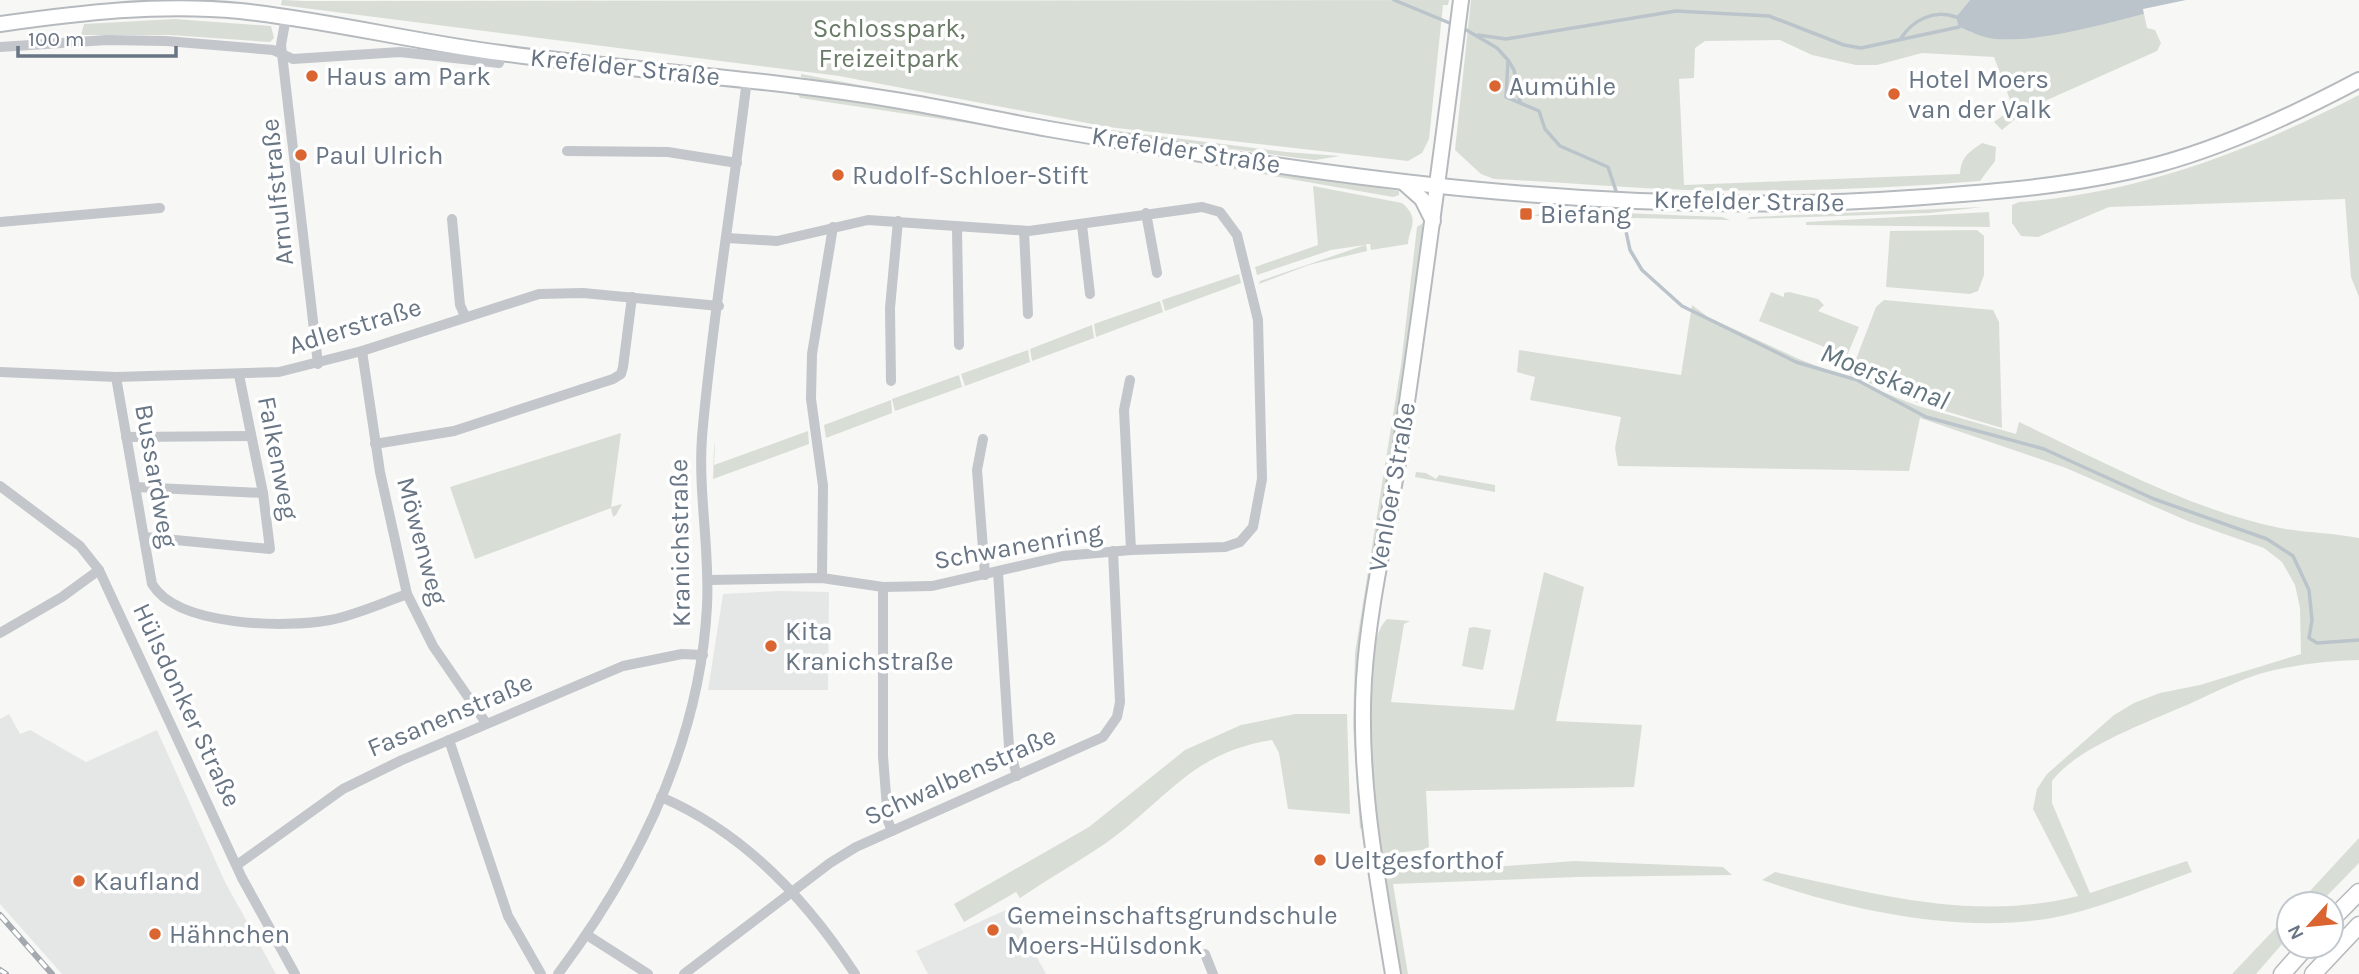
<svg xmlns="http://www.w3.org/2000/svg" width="2359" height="974" viewBox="0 0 2359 974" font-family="Karla,sans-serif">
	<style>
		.built { fill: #e5e6e6 }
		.green { fill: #d8ded6 }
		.water { fill: #bbc4ca }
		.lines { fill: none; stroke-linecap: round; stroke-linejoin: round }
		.stream { stroke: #bbc4ca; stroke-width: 3.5 }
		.major-casing { stroke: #b6babe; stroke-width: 18 }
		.highway-casing { stroke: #b6b9bc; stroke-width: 19 }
		.minor { stroke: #c3c6ca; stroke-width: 10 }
		.major { stroke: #fff; stroke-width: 14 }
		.highway { stroke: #fff; stroke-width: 16 }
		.rail-casing { stroke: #a4a9af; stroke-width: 6 }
		.rail { stroke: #fff; stroke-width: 3.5; stroke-dasharray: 10; stroke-linecap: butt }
		.poi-dot { fill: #da6531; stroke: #fff; stroke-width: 2.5 }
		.labels { text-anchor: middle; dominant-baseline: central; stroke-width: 7; stroke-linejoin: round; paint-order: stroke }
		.park-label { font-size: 26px; fill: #697b66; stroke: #fff }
		.street-label { font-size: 26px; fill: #687584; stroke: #fff }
		.poi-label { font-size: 26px; fill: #687584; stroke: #fff; text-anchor: start }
		.water-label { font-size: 28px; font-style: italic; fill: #637680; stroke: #fff }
	</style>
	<rect width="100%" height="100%" fill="#f7f7f5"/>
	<g class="built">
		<polygon points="779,591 829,592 828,690 708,690 723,594"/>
		<polygon points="9,714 20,734 30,730 86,762 157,730 225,882 276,974 62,974 0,904 0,719"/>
		<polygon points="1010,908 1046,974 928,974 916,951"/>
	</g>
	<g class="green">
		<polygon points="282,0 304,1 1449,0 1448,5 1443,5 1429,139 1422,153 1408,161 1108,127 839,76 296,7 281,5"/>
		<path d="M1471,0H1970L1956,17L2039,35L2144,14L2147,28L2155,30L2161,43L2157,51L2027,109L2002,130L1994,122L2013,108L1994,57L1922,53L1877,65H1856L1812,55L1780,40L1705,41L1695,48L1694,78L1679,79L1684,185L1960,174C1961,157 1969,152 1982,143L1996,147L1995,161L1980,181C1882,189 1785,192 1687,190C1623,188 1558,182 1494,179L1481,174L1455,150Z"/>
		<polygon points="175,19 271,26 274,38 270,42 170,35 81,35 84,24"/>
		<polygon points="801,74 1071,125 1286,152 1340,156 1315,160 1298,158 1052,124 801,77"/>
		<polygon points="798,94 917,111 1399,191 1399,195 1393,197 981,125 800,98"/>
		<path d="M2359,95V297L2351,277L2345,199L2109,207L2038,237L2021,236L2012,223V205L2019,202C2140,193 2252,150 2359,95Z"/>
		<path d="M1313,186L1402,203C1421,219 1409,228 1408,244L1371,250L1370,244H1366L1367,251L1309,265L1259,284L1260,281L1365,245L1331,250L1257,275L1255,267L1318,245Z"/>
		<polygon points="1983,207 1930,213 1747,219 1751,217"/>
		<polygon points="1547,210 1722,217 1730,220 1534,216"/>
		<polygon points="1989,212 1990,227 1806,225 1806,222"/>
		<polygon points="1423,223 1406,358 1359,647 1357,729 1363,827 1360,829 1353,726 1355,653 1401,365 1417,227"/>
		<polygon points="1977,230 1984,236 1984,275 1978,291 1970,294 1886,287 1890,231"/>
		<polygon points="1239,274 1241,283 1165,311 1162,300"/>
		<polygon points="1771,292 1784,297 1784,293 1789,292 1818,299 1824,305 1818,311 1859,327 1847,356 1759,321"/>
		<polygon points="1884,300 1993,310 1999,322 2002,428 1918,403 1850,375 1876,307"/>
		<polygon points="1160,301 1163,312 1096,337 1094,324"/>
		<path d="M1692,305L1708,317L1799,359L1918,406L2016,434L2019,422C2100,460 2191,510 2280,528C2306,533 2333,533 2359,538V660C2326,661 2291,665 2259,674C2238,681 2219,690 2200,699C2158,719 2080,744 2052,781V803L2090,893L2187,861L2192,872C2150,887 2108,905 2066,915C1973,937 1850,911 1762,880L1775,872C1878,894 1973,922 2078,896L2033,809L2037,789L2047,774L2114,715L2134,703L2160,693L2200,685L2301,654L2300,608L2295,585L2282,562L2264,548L2190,522L2066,468L1920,418L1909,471L1618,466L1615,448L1621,417L1530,400L1535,377L1517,372L1519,350L1681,375Z"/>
		<polygon points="1092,325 1094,338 1032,361 1030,349"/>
		<polygon points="1028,350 1030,362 965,386 961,374"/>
		<polygon points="959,375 962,387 895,411 892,399"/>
		<polygon points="891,400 892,413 826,438 824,425"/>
		<path d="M808,431L809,444L713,479C714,466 713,454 715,441L714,465Z"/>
		<polygon points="621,433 611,507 622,504 616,515 613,517 611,508 475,559 450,487"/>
		<polygon points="1416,472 1426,473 1436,479 1439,475 1495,485 1495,492 1415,477"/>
		<path d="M1544,572L1584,587L1556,721L1642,725L1634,787L1426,791L1429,849L1396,853L1424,872L1574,861L1723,867L1732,875L1577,877L1393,884L1408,974H1401C1384,874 1366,777 1373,675C1375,657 1373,633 1387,619L1410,621L1404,624L1391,702L1514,710Z"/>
		<polygon points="1474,627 1491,630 1483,670 1462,666 1469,628"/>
		<path d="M1295,714H1347L1350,814L1288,809L1279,753L1272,740C1190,753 1167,800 1106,843C1078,862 1048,879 1020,898L1016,892L964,922L954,904L1089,827L1185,750L1241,725Z"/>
		<polygon points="2359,838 2359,863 2319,904 2298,904"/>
		<polygon points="2289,914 2289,936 2256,974 2232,974"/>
	</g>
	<path class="water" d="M1970,0H2186L2143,9L2144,14C2098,25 2043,42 1995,39C1983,38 1970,31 1959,27L1956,17Z"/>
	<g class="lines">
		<g class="stream">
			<polyline points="1394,0 1452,24"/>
			<polyline points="1463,28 1497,48 1508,60 1506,97 1539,111 1545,129 1560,146 1608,167 1618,197"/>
			<polyline points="1478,35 1506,39 1676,11 1769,16 1844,45 1861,48 1959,27"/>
			<path d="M1901,38C1913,20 1934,9 1956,17"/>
			<polyline points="1508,60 1514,70 1520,102"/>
			<polyline points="1620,204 1630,250 1642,270 1682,306 1796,362 1857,380 1926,417 2044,449 2154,499 2267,539 2293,556 2309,590 2312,620 2309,638 2317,643 2359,640"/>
		</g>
		<defs>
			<g id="major">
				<path d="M0,24C79,13 159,3 240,11C327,20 414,42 501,53C632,71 764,78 895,100C946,108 997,120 1049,129C1332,178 1622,219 1910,198C1994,192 2078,186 2160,164C2229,145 2295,114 2359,80"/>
				<polyline points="1404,183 1422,199 1433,221"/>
				<path d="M1393,974C1377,876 1358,780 1364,680C1369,602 1388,527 1400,450C1422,300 1442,150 1461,0"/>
			</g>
			<g id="highway">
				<polyline points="2331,920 2359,892"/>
				<polyline points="2282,974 2307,946"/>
				<polyline points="2313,974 2359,925"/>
			</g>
		</defs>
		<use href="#major" class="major-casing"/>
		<use href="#highway" class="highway-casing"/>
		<g class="minor">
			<polyline points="286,17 281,45 318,364"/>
			<polyline points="0,47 107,40 166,41 273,50 293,59 400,52 499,63"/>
			<polyline points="567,151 668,152 737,163"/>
			<polyline points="1146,213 1157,273"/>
			<polyline points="452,219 460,305 465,316"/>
			<polyline points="0,222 160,208"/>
			<polyline points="1082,225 1090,294"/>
			<polyline points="957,228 959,345"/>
			<polyline points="1024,231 1028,314"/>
			<polyline points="362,351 380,472 407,594 433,646 486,723"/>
			<polyline points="0,372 116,377 279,372 362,351 539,294 583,293 719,306"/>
			<path d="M116,377L152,584C178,627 286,628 330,620C356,615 382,603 407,594"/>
			<polyline points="1130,380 1124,410 1131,550"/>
			<polyline points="891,381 890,308 898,221"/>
			<polyline points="126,437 251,436"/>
			<polyline points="983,439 977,470 985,575"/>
			<polyline points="375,444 454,431 613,379 621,374 623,367 632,297"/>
			<polyline points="0,486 80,546 99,570 242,878 295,974"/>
			<polyline points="135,487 263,493"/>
			<polyline points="144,537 270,549 263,493 239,375"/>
			<polyline points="998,572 1009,747 1017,776"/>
			<polyline points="822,578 823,486 811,399 812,354 833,227"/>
			<polyline points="708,580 822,578 883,587 932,586 1063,556 1131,550 1225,547 1240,542 1253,527 1262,479 1258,320 1237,235 1220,212 1202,207 1029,231 868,220 777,241 727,238"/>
			<polyline points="883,587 883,756 888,821 892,831"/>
			<polyline points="0,633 62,597 99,570"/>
			<polyline points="449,740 508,916 541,974"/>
			<path d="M661,797C745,833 807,900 855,974"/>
			<polyline points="237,865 343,789 402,760 623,666 682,654 703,655"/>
			<polyline points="587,935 648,974"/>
			<polyline points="1205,954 1213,974"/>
			<path d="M558,974C638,867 700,741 707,606C710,550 698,493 702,437C712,318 733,198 747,79"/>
			<polyline points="684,974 830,863 856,847 1103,737 1117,717 1120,702 1113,551"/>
		</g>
		<use href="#major" class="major"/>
		<use href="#highway" class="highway"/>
		<defs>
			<g id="rail">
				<polyline points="0,915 52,974"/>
				<polyline points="0,970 6,974"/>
			</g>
		</defs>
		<use href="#rail" class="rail-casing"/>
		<use href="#rail" class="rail"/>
	</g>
	<g class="poi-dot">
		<circle cx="312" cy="76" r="7"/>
		<circle cx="1495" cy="86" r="7"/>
		<circle cx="1894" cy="94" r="7"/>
		<circle cx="301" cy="155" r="7"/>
		<circle cx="838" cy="175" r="7"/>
		<rect x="1519" y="207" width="14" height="14" rx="3.5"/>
		<circle cx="771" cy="646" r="7"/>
		<circle cx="1320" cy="860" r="7"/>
		<circle cx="79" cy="881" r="7"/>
		<circle cx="993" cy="930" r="7"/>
		<circle cx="155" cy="934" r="7"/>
	</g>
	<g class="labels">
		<g class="park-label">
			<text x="889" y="28">Schlosspark,<tspan x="889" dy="30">Freizeitpark</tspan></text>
		</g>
		<g class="street-label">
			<text transform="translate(625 67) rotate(6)">Krefelder Straße</text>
			<text transform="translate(1186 150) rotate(9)">Krefelder Straße</text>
			<text transform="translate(277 192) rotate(-96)">Arnulfstraße</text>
			<text transform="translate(1749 201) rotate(1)">Krefelder Straße</text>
			<text transform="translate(355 326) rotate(-17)">Adlerstraße</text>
			<text transform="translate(278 458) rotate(79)">Falkenweg</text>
			<text transform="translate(156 476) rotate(80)">Bussardweg</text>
			<text transform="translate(1392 487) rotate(-80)">Venloer Straße</text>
			<text transform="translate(422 541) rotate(75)">Möwenweg</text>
			<text transform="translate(680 543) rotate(-91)">Kranichstraße</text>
			<text transform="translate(1018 546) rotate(-10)">Schwanenring</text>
			<text transform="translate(187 705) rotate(65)">Hülsdonker Straße</text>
			<text transform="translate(450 715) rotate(-23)">Fasanenstraße</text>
			<text transform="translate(960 776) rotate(-24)">Schwalbenstraße</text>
		</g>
		<g class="poi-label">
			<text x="326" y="76">Haus am Park</text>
			<text x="1908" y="79">Hotel Moers<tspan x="1908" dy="30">van der Valk</tspan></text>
			<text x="1509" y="86">Aumühle</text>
			<text x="315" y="155">Paul Ulrich</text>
			<text x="852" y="175">Rudolf-Schloer-Stift</text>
			<text x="1540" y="214">Biefang</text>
			<text x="785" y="631">Kita<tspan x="785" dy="30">Kranichstraße</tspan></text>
			<text x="1334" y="860">Ueltgesforthof</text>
			<text x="93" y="881">Kaufland</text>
			<text x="1007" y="915">Gemeinschaftsgrundschule<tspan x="1007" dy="30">Moers-Hülsdonk</tspan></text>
			<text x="169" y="934">Hähnchen</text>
		</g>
		<g class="water-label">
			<text transform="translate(1885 376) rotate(22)">Moerskanal</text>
		</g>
	</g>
	<g transform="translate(2310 925) rotate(243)"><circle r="33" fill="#ffffff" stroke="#c3c8ce" stroke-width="2"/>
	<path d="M0-5L12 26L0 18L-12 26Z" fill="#da6531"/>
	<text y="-10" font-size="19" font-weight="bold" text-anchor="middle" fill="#687584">N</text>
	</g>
	<path d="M18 46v10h158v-10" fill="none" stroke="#687584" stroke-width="3.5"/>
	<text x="28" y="46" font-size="21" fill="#687584" stroke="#ffffff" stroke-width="5" paint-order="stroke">100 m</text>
</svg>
